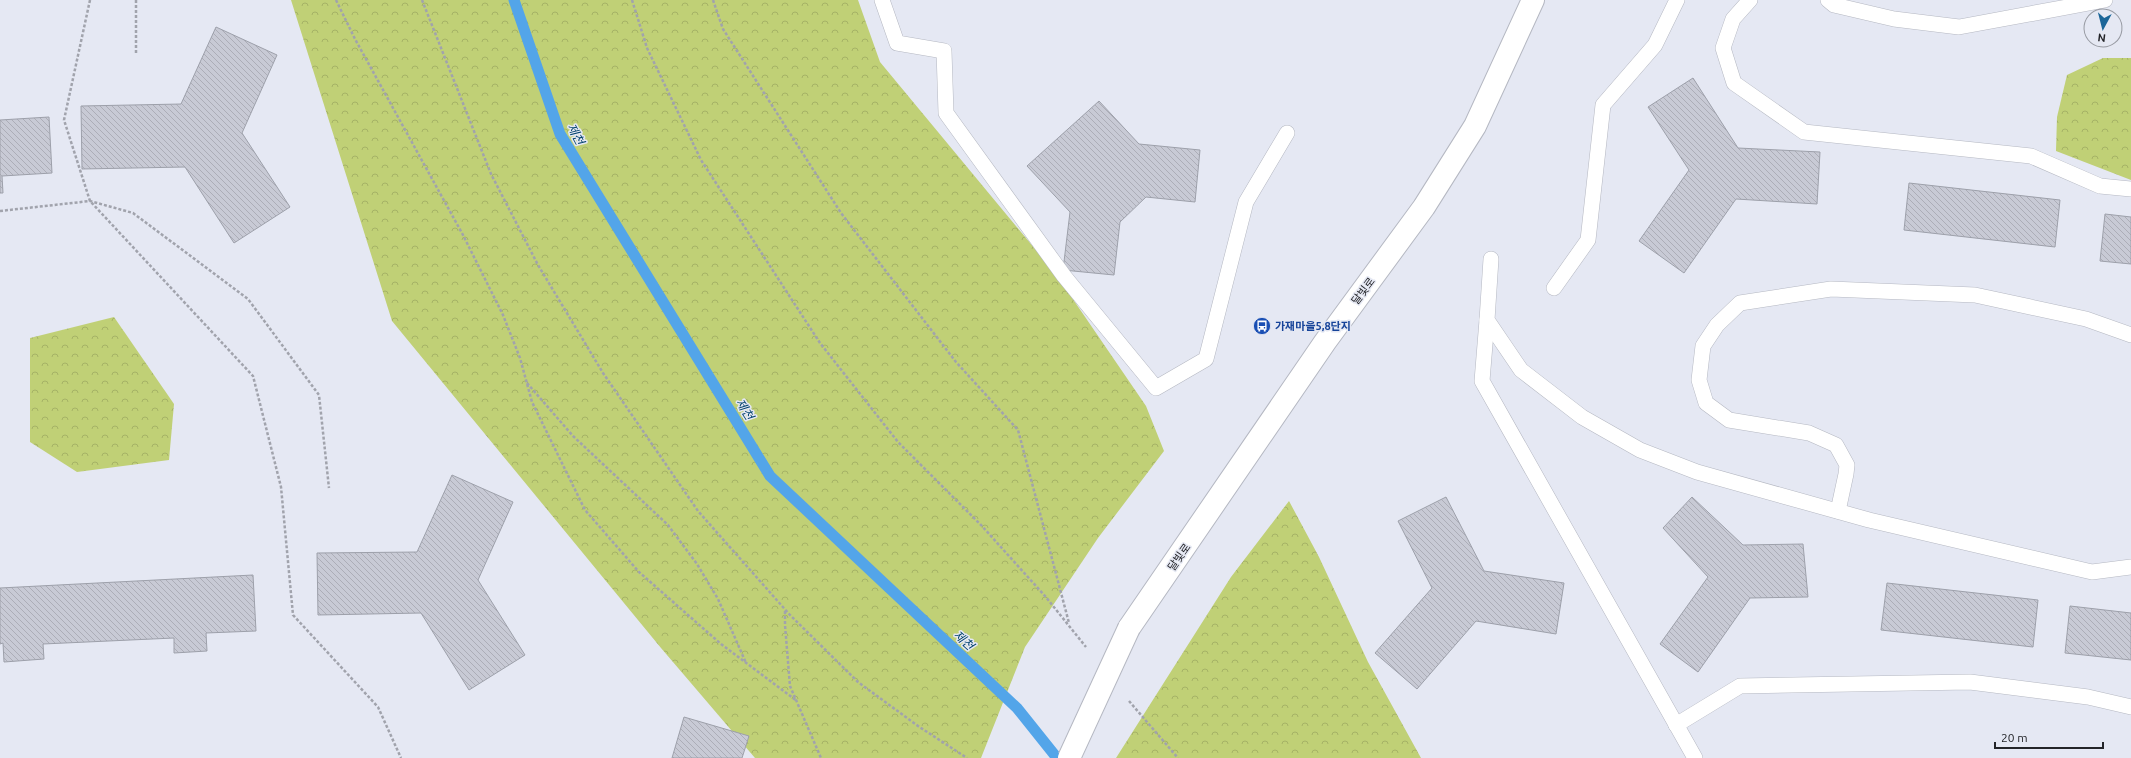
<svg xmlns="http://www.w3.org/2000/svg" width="2131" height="758" viewBox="0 0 2131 758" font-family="Ubuntu,'Noto Sans KR',sans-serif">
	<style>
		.forest { fill: url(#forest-crowns) }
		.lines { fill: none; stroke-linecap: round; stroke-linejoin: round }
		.stream { stroke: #53a5e9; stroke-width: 11 }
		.building { fill: url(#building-back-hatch); stroke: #9da0aa }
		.service-casing { stroke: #b5b8c2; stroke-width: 16 }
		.tertiary-casing { stroke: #b5b8c2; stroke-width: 24 }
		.path { stroke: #a1a3ac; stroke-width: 2.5; stroke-dasharray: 3 2; stroke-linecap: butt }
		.service { stroke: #fff; stroke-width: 15 }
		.tertiary { stroke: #fff; stroke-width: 22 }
		.tertiary-bridge-casing { stroke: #b5b8c2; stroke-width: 24; stroke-linecap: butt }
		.tertiary-bridge { stroke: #fff; stroke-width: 22 }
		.labels { text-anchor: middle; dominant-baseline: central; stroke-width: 3; stroke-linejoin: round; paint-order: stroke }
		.street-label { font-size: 11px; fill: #232428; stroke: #e5e8f3 }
		.transit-label { font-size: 11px; font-weight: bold; fill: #164399; stroke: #e5e8f3; text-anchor: start }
		.water-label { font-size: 12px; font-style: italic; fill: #00416d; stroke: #e5e8f3 }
	</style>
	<defs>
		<pattern id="forest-crowns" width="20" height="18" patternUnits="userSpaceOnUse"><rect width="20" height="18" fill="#c0d076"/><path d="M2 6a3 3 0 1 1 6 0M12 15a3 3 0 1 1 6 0" fill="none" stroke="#a5b266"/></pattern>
		<pattern id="building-back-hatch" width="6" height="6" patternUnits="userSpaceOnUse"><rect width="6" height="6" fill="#c8cad5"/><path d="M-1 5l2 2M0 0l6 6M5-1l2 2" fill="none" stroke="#acadb7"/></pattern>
	</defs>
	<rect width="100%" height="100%" fill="#e5e8f3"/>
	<g class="forest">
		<polygon points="291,0 858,0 880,62 1055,273 1146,406 1164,451 1098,538 1025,647 981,758 755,758 661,648 392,321"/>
		<polygon points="2103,58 2131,58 2131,180 2056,151 2057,117 2067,75"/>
		<polygon points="114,317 174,404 169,460 77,472 30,442 30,338"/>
		<polygon points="1289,501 1319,557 1368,662 1421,758 1116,758 1231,577"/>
	</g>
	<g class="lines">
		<polyline class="stream" points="514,0 560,134 770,476 1017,708 1057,758"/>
	</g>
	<g class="building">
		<polygon points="216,27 277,55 242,133 290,207 234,243 185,167 82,169 81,106 181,104"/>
		<polygon points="1693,78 1738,148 1820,152 1817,204 1736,199 1684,273 1639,241 1689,170 1648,107"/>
		<polygon points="1099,101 1139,144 1200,150 1195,202 1146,197 1120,222 1114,275 1063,270 1070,212 1027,166"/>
		<polygon points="49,117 52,173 2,176 3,193 0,193 0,120"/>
		<polygon points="1909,183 2060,200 2055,247 1904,230"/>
		<polygon points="2105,214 2131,217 2131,264 2100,261"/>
		<polygon points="452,475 513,502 478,580 525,655 469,690 421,613 318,615 317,553 417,552"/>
		<polygon points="1446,497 1484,571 1564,583 1556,634 1476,621 1417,689 1375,653 1432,588 1398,521"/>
		<polygon points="1692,497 1743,545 1803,544 1808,597 1750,598 1698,672 1660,644 1708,577 1663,528"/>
		<polygon points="253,575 256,631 206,633 207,651 174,653 174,638 43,644 44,659 4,662 3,643 0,644 0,588"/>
		<polygon points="1887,583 2038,600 2033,647 1881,630"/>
		<polygon points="2070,606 2131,613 2131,660 2065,653"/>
		<polygon points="684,717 749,736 742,758 672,758"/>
	</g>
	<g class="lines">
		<defs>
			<g id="service">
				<polyline points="882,0 897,43 944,51 946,113 1064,276 1156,388 1206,359 1246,202 1287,133"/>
				<polyline points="1750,0 1733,19 1723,48 1734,83 1804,132 2031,156 2100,186 2131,189"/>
				<polyline points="1828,0 1834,5 1894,19 1959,27 2105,0"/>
				<polyline points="1491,259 1487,320 1521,370 1582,417 1640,450 1697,472 1869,520 2092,572 2131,567"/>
				<polyline points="1554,288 1588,240 1603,105 1655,45 1677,0"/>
				<polyline points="1487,320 1482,381 1695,758"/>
				<polyline points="1838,511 1846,474 1847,465 1836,445 1809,433 1729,420 1706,403 1699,380 1703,346 1717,325 1740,303 1831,289 1975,295 2086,319 2131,335"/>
				<polyline points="1676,725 1740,686 1970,682 2088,697 2131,707"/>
			</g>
			<polyline id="tertiary" points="1129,628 1325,342 1424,207 1475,126 1533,0"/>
		</defs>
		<use href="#service" class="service-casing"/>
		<use href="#tertiary" class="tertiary-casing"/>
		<g class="path">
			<polyline points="90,0 64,120 90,201 253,376 281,487 293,615 378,707 401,758"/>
			<polyline points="136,0 136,54"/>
			<polyline points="336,0 355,39 463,235 503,315 520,358 532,402 585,510 639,572 721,644 797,701"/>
			<polyline points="422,0 491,174 538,265 603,373 698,511 790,615 858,682 918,726 967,758"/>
			<polyline points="632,0 647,48 701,160 820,343 898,442 981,525 1045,596 1086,647"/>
			<polyline points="713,0 723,29 841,213 956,362 1018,430 1069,623"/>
			<polyline points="0,211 90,201 133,213 248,299 319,395 329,488"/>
			<polyline points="527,383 573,436 668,525 697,564 718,599 746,663"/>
			<polyline points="785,611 785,625 790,686 821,758"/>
			<polyline points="1129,701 1178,758"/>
		</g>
		<use href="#service" class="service"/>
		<use href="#tertiary" class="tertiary"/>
		<defs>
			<polyline id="tertiary-bridge" points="1069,758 1129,628"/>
		</defs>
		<use href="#tertiary-bridge" class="tertiary-bridge-casing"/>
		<use href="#tertiary-bridge" class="tertiary-bridge"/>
	</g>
	<defs>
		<symbol id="bus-disc" viewBox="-11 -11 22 22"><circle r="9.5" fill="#1a4fb4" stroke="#e5e8f3"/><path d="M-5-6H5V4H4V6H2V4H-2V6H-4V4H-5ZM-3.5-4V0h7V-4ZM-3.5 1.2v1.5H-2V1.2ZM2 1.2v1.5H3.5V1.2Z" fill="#fff"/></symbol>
	</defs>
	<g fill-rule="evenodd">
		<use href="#bus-disc" x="1252" y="316" width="20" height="20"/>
	</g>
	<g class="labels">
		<g class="street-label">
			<text transform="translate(1363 291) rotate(-53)">달빛로</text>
			<text transform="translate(1179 557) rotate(-55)">달빛로</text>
		</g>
		<g class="transit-label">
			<text x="1275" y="326">가재마을5,8단지</text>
		</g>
		<g class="water-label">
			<text transform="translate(576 134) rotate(62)">제천</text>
			<text transform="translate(745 409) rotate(58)">제천</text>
			<text transform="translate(964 640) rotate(43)">제천</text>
		</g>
	</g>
	<g transform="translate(2103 28) rotate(187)"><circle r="19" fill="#e5e8f3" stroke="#979aa2"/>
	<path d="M0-3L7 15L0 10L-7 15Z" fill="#1c6699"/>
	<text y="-6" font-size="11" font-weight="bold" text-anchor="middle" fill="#232428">N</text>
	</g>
	<path d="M1995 742v6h108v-6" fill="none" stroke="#232428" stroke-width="2"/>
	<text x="2001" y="742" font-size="12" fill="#232428" stroke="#e5e8f3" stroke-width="3" paint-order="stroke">20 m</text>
</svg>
